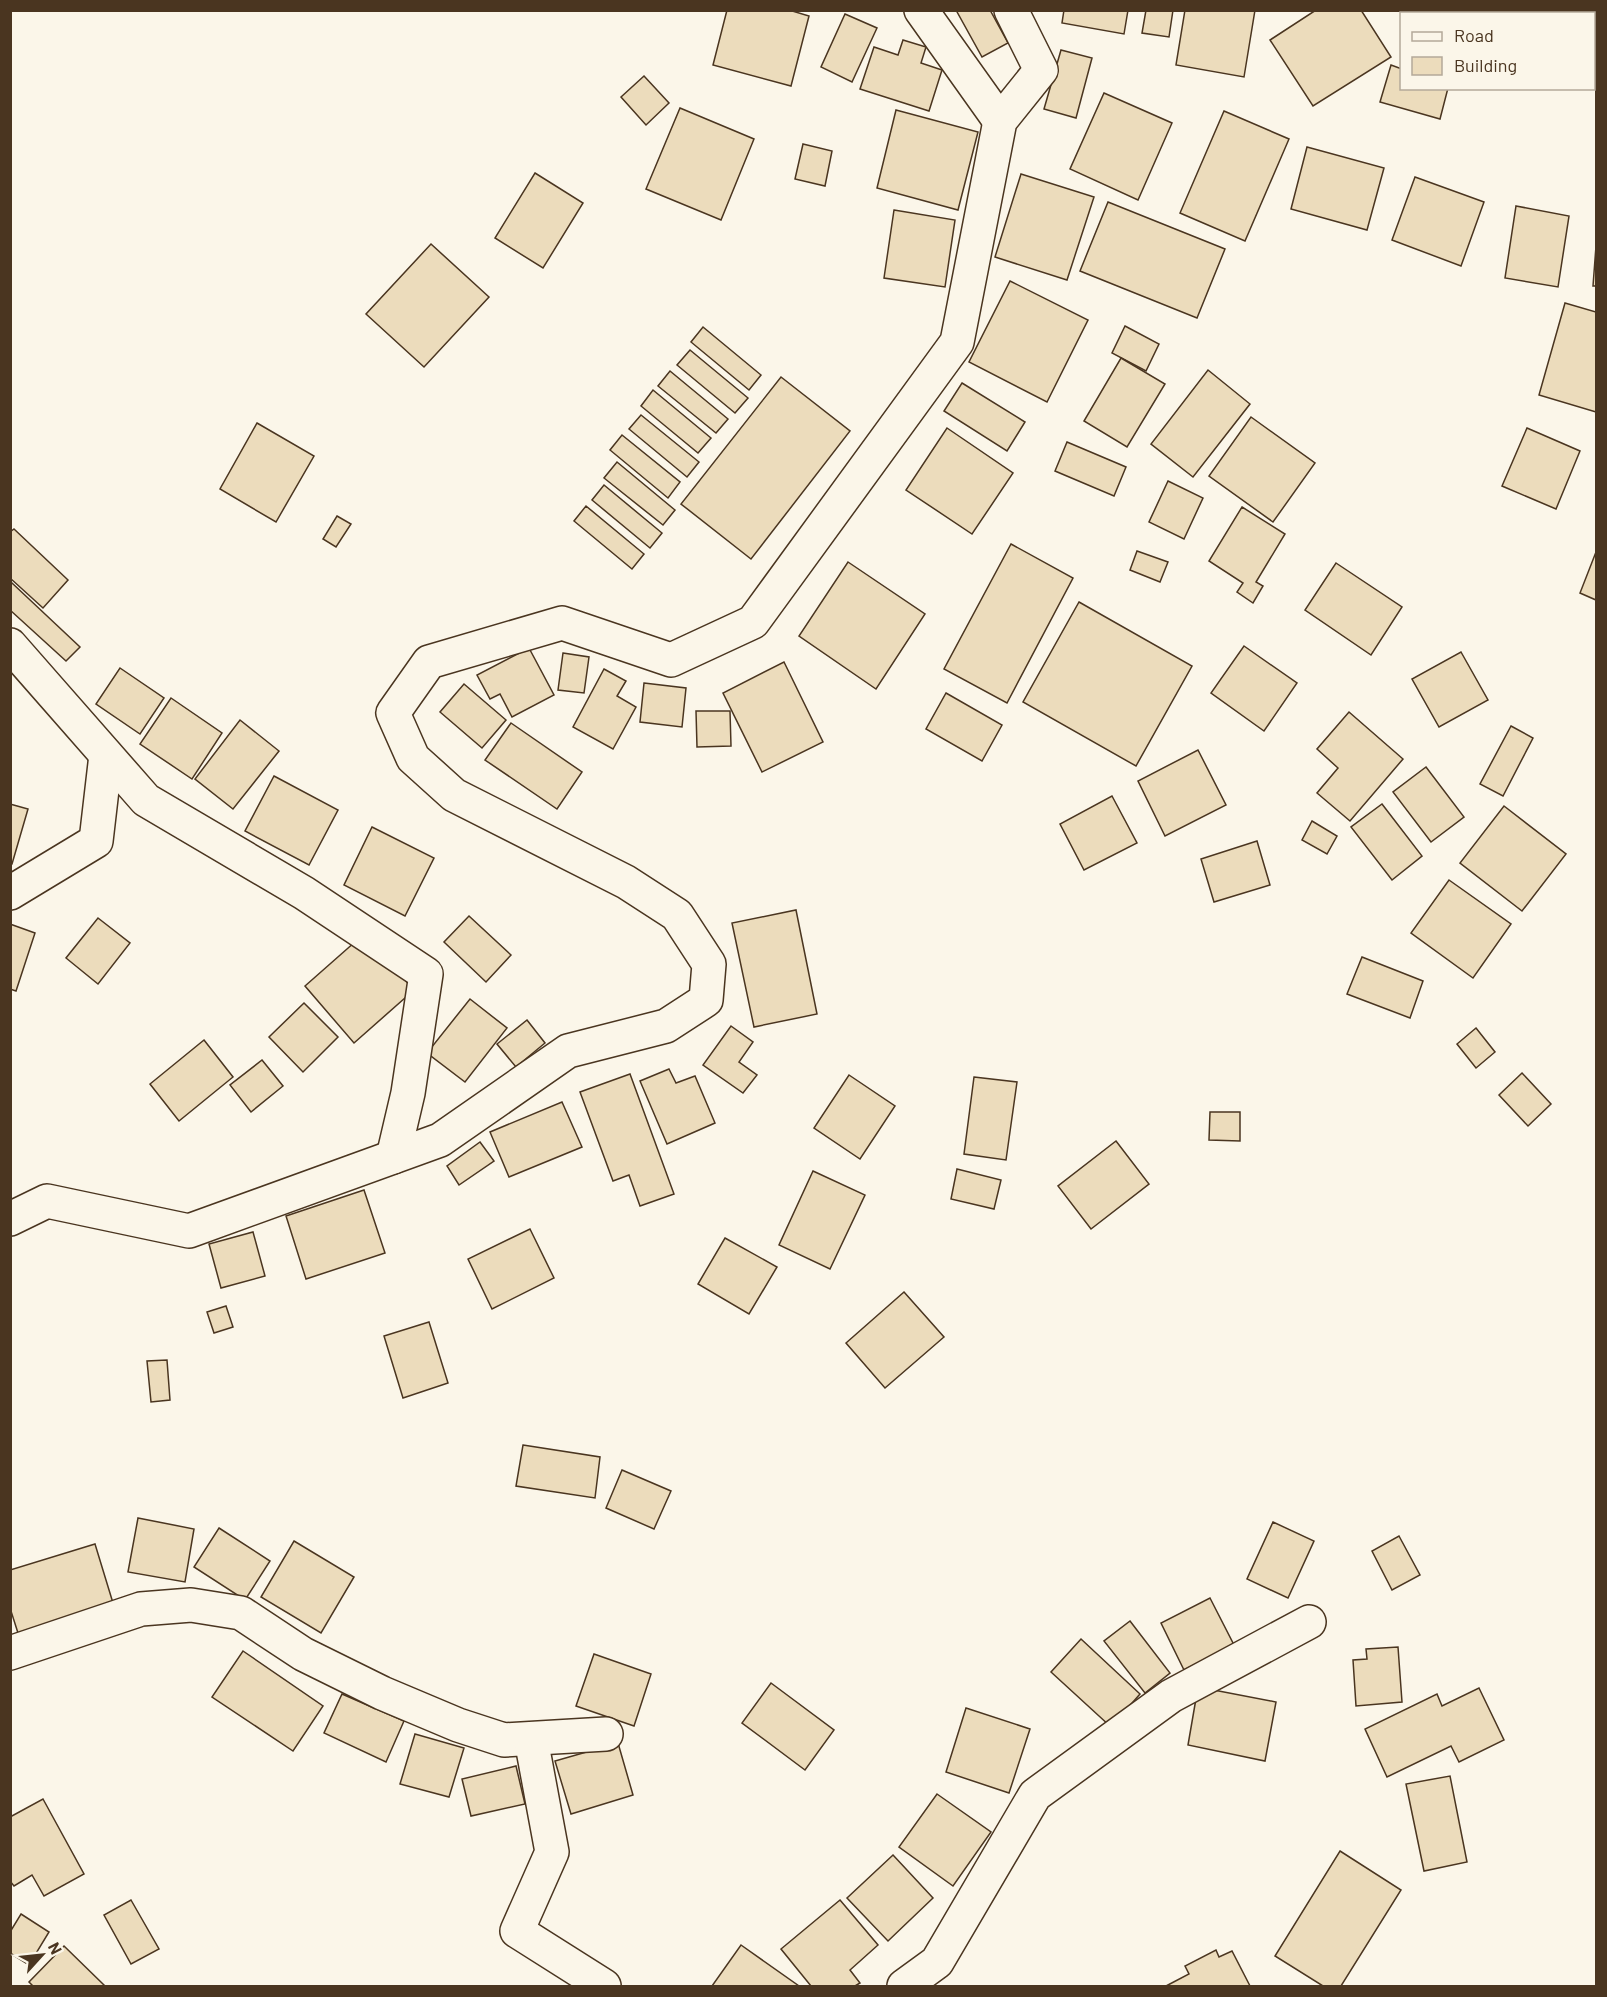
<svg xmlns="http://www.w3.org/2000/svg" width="1607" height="1997" viewBox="0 0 1607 1997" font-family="Barlow,sans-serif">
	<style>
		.building { fill: #ecdcbc; stroke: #4a3520; stroke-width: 1.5 }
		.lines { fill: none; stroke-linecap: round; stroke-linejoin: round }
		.minor-casing { stroke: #4a3520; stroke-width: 36 }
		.minor { stroke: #fbf6e9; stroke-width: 33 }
	</style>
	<rect width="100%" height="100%" fill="#fbf6e9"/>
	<g class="building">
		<polygon points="727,10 789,10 809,16 791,86 713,65"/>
		<polygon points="956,10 990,10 1008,43 982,57"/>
		<polygon points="1064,10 1128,10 1124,34 1062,23"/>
		<polygon points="1146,10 1173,10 1169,37 1142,33"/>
		<polygon points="1185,10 1255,10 1244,77 1176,65"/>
		<polygon points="1316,10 1361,10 1391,57 1313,106 1270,40"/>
		<polygon points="845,14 877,28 852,82 821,67"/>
		<polygon points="903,40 926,47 921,63 942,70 929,111 860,89 874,47 898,55"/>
		<polygon points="1061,50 1092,58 1076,118 1044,109"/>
		<polygon points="1391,65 1402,69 1402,88 1448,88 1440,119 1380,102"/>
		<polygon points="644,76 669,103 646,125 621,97"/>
		<polygon points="1104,93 1172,123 1138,200 1070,169"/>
		<polygon points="680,108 754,139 721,220 646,189"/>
		<polygon points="896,110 978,132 958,210 877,188"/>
		<polygon points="1224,111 1289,139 1245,241 1180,213"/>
		<polygon points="803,144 832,151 825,186 795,179"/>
		<polygon points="1307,147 1384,168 1367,230 1291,209"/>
		<polygon points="535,173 583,203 543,268 495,238"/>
		<polygon points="1021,174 1094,197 1067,280 995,257"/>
		<polygon points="1415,177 1484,202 1461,266 1392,240"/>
		<polygon points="1108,202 1225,249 1197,318 1080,271"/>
		<polygon points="1516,206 1569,216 1558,287 1505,278"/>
		<polygon points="894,210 955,220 945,287 884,278"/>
		<polygon points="431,244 489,297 424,367 366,314"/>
		<polygon points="1596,246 1596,286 1593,286"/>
		<polygon points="1010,281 1088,320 1047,402 969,362"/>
		<polygon points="1565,303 1596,312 1596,412 1539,395"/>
		<polygon points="1125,326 1159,344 1146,371 1112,353"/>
		<polygon points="703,327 761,375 749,390 691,342"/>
		<polygon points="690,350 748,398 735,413 677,365"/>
		<polygon points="1121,358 1165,384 1127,447 1084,421"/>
		<polygon points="1208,370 1250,404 1193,477 1151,444"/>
		<polygon points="670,371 728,419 716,433 658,386"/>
		<polygon points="781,377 850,431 751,559 681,504"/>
		<polygon points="962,383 1025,422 1007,451 944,411"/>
		<polygon points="653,390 711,438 698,453 641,406"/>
		<polygon points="641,415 699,462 687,477 629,429"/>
		<polygon points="1251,417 1315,463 1273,522 1209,476"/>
		<polygon points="257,423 314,456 276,522 220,489"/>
		<polygon points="947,428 1013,473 972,534 906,490"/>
		<polygon points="1527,428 1580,451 1556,509 1502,486"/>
		<polygon points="622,435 680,482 668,498 610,450"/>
		<polygon points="1067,442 1126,467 1114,496 1055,471"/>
		<polygon points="617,462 675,510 663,525 604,478"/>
		<polygon points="1168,481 1203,498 1184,539 1149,522"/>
		<polygon points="604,485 662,533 650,548 592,500"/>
		<polygon points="586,506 644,554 632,569 574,521"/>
		<polygon points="1242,507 1285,534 1256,582 1263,586 1253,603 1237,592 1243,583 1209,561"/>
		<polygon points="337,516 351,524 336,547 323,539"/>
		<polygon points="14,529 68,580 43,608 10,578 10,532"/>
		<polygon points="1011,544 1073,578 1007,703 944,669"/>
		<polygon points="1137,551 1168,562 1160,582 1130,570"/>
		<polygon points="1596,552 1596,600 1580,593"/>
		<polygon points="848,562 925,614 876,689 799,636"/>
		<polygon points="1336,563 1402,607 1371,655 1305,610"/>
		<polygon points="12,583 80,647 66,661 10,610 10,585"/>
		<polygon points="1079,602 1192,666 1136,766 1023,702"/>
		<polygon points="1244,646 1297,683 1264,731 1211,693"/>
		<polygon points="529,648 554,695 512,717 500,694 490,699 477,675"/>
		<polygon points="1461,652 1488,700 1439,727 1412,679"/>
		<polygon points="563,653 589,657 584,693 558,690"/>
		<polygon points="784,662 823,742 762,772 723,693"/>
		<polygon points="120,668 164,698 140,734 96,704"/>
		<polygon points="604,669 626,681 617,696 636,707 613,749 573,727"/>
		<polygon points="644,683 686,688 682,727 640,722"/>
		<polygon points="464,684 506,720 482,748 440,712"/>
		<polygon points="946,693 1002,725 982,761 926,729"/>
		<polygon points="171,698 222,733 192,779 140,744"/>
		<polygon points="696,711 730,711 731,746 697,747"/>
		<polygon points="1349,712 1403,759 1350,821 1317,793 1338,768 1317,749"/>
		<polygon points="240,720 279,751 233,809 195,779"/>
		<polygon points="511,723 582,772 557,809 485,760"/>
		<polygon points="1511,726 1533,738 1503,796 1480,784"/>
		<polygon points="1198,750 1226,805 1165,836 1138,781"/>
		<polygon points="1426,767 1464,817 1431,842 1393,792"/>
		<polygon points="274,776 338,810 309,865 245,831"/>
		<polygon points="1112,796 1137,843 1084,870 1060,824"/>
		<polygon points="10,804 28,809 12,864 10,864"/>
		<polygon points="1382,804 1422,856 1392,880 1351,827"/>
		<polygon points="1504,806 1566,854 1522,911 1460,863"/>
		<polygon points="1312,821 1337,836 1327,854 1302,840"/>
		<polygon points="372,827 434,858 405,916 344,885"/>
		<polygon points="1257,841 1270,885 1214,902 1201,859"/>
		<polygon points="1449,880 1511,924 1473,978 1411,933"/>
		<polygon points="796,910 817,1014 754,1027 732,923"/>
		<polygon points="469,916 511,955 486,982 444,942"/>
		<polygon points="98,918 130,943 98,984 66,958"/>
		<polygon points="10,924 35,933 16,991 10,989"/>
		<polygon points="364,934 414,990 354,1043 305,986"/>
		<polygon points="1362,957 1423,981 1410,1018 1347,994"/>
		<polygon points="470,999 507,1028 465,1082 427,1053"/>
		<polygon points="304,1003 338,1037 303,1072 269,1037"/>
		<polygon points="527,1020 545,1043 516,1067 497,1044"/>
		<polygon points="731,1026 753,1042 739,1062 757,1075 743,1093 703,1065"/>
		<polygon points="1476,1028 1495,1052 1476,1068 1457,1044"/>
		<polygon points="204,1040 233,1077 179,1121 150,1084"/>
		<polygon points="262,1060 283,1086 251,1112 230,1085"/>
		<polygon points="669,1069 676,1083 695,1076 715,1123 667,1144 640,1081"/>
		<polygon points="1522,1073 1551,1104 1528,1126 1499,1095"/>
		<polygon points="630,1074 674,1194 640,1206 629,1175 613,1181 580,1092"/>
		<polygon points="849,1075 895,1106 860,1159 814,1128"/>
		<polygon points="974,1077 1017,1082 1006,1160 964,1154"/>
		<polygon points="562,1102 582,1147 509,1177 490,1132"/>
		<polygon points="1210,1112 1240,1112 1240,1141 1209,1140"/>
		<polygon points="1116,1141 1149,1184 1091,1229 1058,1186"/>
		<polygon points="480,1142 494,1161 459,1185 447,1166"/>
		<polygon points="957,1169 1001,1180 994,1209 951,1199"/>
		<polygon points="813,1171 865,1195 830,1269 779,1245"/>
		<polygon points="364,1190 385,1253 306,1279 286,1216"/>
		<polygon points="530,1229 554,1278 492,1309 468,1259"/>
		<polygon points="253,1232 265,1276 221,1288 209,1244"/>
		<polygon points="725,1238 777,1267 749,1314 698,1284"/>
		<polygon points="904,1292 944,1337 885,1388 846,1343"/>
		<polygon points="226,1306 233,1327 214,1333 207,1312"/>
		<polygon points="429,1322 448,1383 403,1398 384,1336"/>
		<polygon points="167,1360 170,1400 151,1402 147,1361"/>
		<polygon points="523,1445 600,1457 595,1498 516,1486"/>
		<polygon points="622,1470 671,1491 654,1529 606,1508"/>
		<polygon points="138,1518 194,1529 185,1582 128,1572"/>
		<polygon points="1273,1522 1314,1541 1288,1598 1247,1579"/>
		<polygon points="219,1528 270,1561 245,1600 194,1567"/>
		<polygon points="1399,1536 1420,1575 1392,1590 1372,1551"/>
		<polygon points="294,1541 354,1577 321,1633 261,1597"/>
		<polygon points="95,1544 113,1603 18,1633 10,1608 10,1570"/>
		<polygon points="1210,1598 1234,1645 1184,1670 1161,1623"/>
		<polygon points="1130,1621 1170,1673 1145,1693 1104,1641"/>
		<polygon points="1081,1639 1140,1694 1111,1727 1051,1672"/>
		<polygon points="1398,1647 1402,1702 1356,1706 1353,1660 1367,1659 1366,1649"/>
		<polygon points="243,1651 323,1706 293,1751 212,1697"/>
		<polygon points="594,1654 651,1674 634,1726 576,1706"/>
		<polygon points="771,1683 834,1730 805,1770 742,1723"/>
		<polygon points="1198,1687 1276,1702 1265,1761 1188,1745"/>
		<polygon points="1479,1688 1504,1740 1459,1762 1451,1746 1387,1777 1365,1729 1437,1694 1442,1706"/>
		<polygon points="342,1694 404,1721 386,1762 324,1733"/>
		<polygon points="966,1708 1030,1729 1009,1793 946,1772"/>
		<polygon points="415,1734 464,1748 449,1797 400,1784"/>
		<polygon points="618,1743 633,1795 571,1814 555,1761"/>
		<polygon points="516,1766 525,1804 471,1816 462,1779"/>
		<polygon points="1450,1776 1467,1862 1424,1871 1406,1784"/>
		<polygon points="937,1794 991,1832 953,1886 899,1847"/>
		<polygon points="43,1799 84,1874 44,1896 32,1875 14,1886 10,1881 10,1817"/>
		<polygon points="1340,1851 1401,1890 1341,1986 1323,1986 1275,1956"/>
		<polygon points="893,1855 933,1898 888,1941 847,1898"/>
		<polygon points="131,1900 159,1949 131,1964 104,1915"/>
		<polygon points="840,1900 878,1945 850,1970 860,1983 855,1986 811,1986 781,1949"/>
		<polygon points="21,1914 49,1932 29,1965 10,1953 10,1932"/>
		<polygon points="741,1945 799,1986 712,1986"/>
		<polygon points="64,1946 105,1986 33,1986 29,1982"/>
		<polygon points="1216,1950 1219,1957 1232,1951 1250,1986 1166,1986 1189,1974 1185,1966"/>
	</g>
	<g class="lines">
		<defs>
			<g id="minor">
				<polyline points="921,10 1000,121"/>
				<polyline points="10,645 146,800 304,893 426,974 408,1093 393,1157"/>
				<polyline points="10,893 96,841 106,755"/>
				<polyline points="10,1219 47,1201 189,1231 440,1140 568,1051 666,1026 706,1000 709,964 677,915 626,882 454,795 413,758 393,713 429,662 562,623 671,660 753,622 957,342 1000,121 1041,70 1011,10"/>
				<polyline points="10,1653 141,1609 191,1605 241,1613 303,1654 382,1693 458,1725 504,1740 606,1734"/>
				<polyline points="531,1739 552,1852 517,1931 604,1986"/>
				<polyline points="904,1986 937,1962 1035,1795 1171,1696 1309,1622"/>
			</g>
		</defs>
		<use href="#minor" class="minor-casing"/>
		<use href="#minor" class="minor"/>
	</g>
	<rect width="1607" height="1997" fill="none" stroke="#4a3520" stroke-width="24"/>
	<rect x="1400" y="12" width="195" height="78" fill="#fbf6e9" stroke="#b4a999" stroke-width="1.5"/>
	<rect x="1412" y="32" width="30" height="9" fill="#fbf6e9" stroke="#b4a999" stroke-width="1.5"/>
	<text x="1454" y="42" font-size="18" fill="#4a3520">Road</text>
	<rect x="1412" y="57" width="30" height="18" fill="#ecdcbc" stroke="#b4a999" stroke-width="1.5"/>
	<text x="1454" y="72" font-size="18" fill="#4a3520">Building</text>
	<g transform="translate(42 1955) rotate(63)" stroke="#fbf6e9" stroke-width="4.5" paint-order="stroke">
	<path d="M0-4.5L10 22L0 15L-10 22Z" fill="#4a3520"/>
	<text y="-9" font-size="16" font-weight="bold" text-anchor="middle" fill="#4a3520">N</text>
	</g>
</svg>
